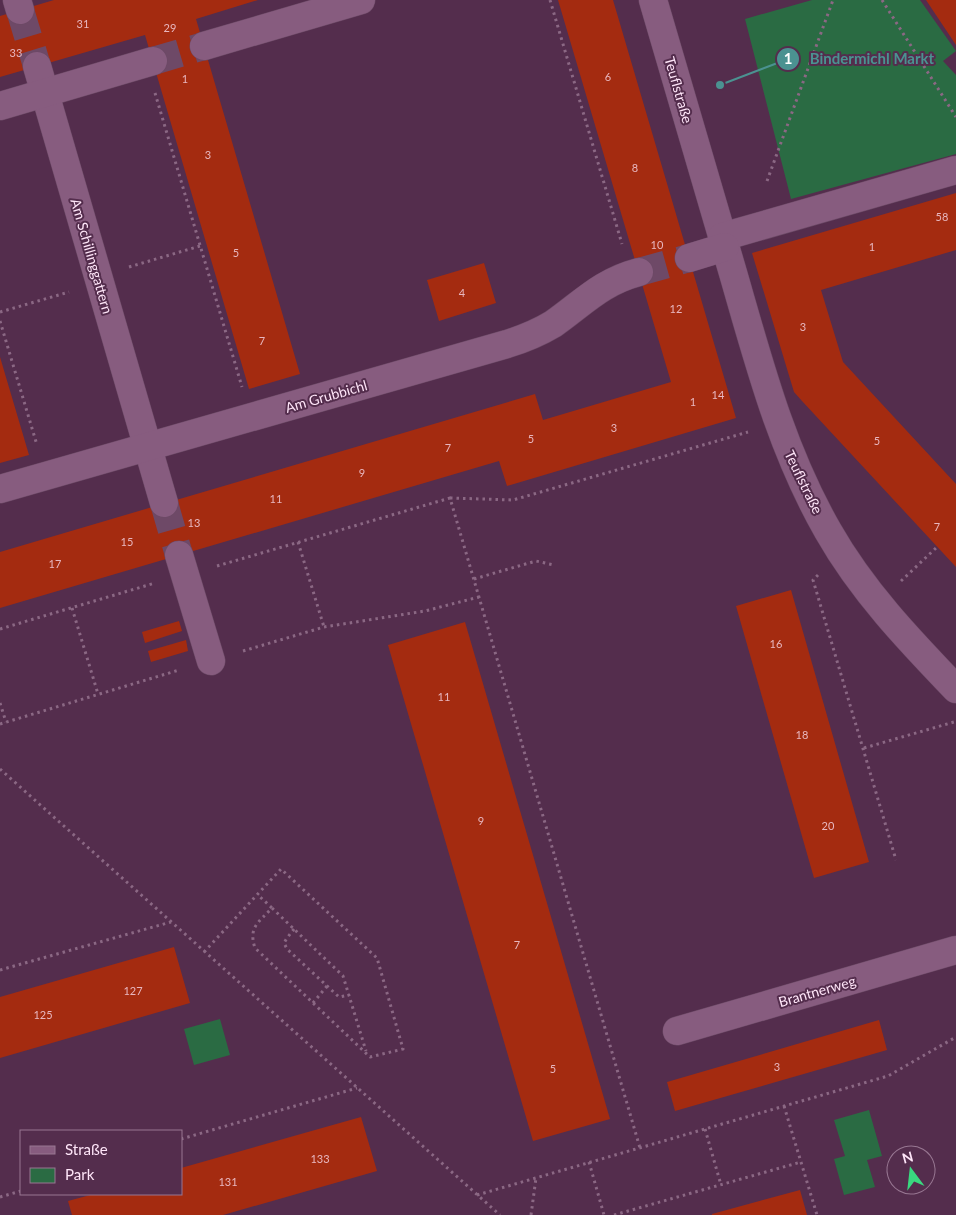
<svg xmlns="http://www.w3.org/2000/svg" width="956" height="1215" viewBox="0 0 956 1215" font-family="Lato,sans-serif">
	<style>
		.green { fill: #2a6b43 }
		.building { fill: #a42b10 }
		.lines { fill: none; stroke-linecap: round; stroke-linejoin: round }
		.minor-tunnel { stroke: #6e4967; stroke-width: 28; stroke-dasharray: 28 14; stroke-linecap: butt }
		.minor-casing { stroke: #6c4a66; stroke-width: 29 }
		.path { stroke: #8b6884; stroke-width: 3; stroke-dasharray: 2.5 4; stroke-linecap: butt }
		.minor { stroke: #875c7f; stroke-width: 28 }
		.labels { text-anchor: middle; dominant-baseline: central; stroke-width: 4; stroke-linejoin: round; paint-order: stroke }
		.number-label { font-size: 11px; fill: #e8b7bf }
		.street-label { font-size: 14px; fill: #ffe6f9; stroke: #542d4d }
		.leader { fill: none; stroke: #4b9291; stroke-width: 2 }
		.callout-dot { fill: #4b9291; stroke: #542d4d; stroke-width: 2 }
		.mark-label { font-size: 15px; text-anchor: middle; font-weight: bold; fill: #fff }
		.callout-label { font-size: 15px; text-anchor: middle; font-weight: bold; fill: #4b9291; stroke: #542d4d; stroke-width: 4; stroke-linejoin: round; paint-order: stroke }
	</style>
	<rect width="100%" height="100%" fill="#542d4d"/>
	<g class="green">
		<polygon points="812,0 920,0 956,51 943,61 956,75 956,154 791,199 745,19"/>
		<polygon points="220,1019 230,1055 194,1065 184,1029"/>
		<polygon points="869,1110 882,1156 867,1160 875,1187 844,1195 834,1159 845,1156 834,1120"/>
	</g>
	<g class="building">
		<polygon points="54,0 258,0 196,19 300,374 249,389 145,35 0,77 0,16"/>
		<polygon points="558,0 613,0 736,418 507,486 499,461 0,608 0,552 535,394 543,420 671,382"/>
		<polygon points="926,0 956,0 956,45"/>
		<polygon points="956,193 956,250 821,290 843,362 956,484 956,567 802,401 794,392 752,253"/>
		<polygon points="484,263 496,303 439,321 427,280"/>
		<polygon points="0,357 29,455 0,463"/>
		<polygon points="791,590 869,862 814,878 736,606"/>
		<polygon points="179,621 182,631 145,643 142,632"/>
		<polygon points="465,622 610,1119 533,1141 388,645"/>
		<polygon points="186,640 188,651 151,662 148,651"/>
		<polygon points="174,947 190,1003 0,1058 0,997"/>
		<polygon points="879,1020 887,1050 675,1111 667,1082"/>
		<polygon points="361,1117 377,1171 223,1215 72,1215 68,1201 94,1194 181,1194 181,1168"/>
		<polygon points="800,1190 807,1215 712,1215 712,1214"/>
	</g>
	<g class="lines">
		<g class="minor-tunnel">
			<polyline points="20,10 37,66"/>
			<polyline points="153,61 204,46"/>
			<polyline points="639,272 689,258"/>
			<polyline points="164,503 179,555"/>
		</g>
		<defs>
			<g id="minor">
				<polyline points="17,0 20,10"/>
				<path d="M653,0C680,91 706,182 733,273C759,363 781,449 828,531C862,591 909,640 956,689"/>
				<polyline points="204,46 361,0"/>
				<polyline points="37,66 164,503"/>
				<polyline points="0,106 153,61"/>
				<polyline points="722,237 956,170"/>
				<polyline points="689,258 725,247"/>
				<path d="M0,489L507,344C523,339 538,333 553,324C583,303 601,282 639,272"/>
				<polyline points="179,555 211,661"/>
				<polyline points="677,1031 956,950"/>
			</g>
		</defs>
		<use href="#minor" class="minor-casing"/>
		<g class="path">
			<polyline points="550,0 622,244"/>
			<polyline points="882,0 956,117"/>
			<polyline points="155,93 242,387"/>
			<polyline points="767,181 833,0"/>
			<polyline points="129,267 200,246"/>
			<polyline points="0,312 69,292"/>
			<polyline points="0,321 37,445"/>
			<polyline points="450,498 513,500 748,432"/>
			<polyline points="298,542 324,627"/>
			<polyline points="217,566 450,498 640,1148"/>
			<polyline points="818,575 813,580 896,860"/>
			<polyline points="474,579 536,561 554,565"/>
			<polyline points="901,581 937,547"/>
			<polyline points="72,608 98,694"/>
			<polyline points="0,629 155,583"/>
			<polyline points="243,651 324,627 425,611 479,597"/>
			<polyline points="0,703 6,722"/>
			<polyline points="0,724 179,670"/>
			<polyline points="864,748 954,722"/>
			<polyline points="0,769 500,1215"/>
			<polyline points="272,908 343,976 366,1051"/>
			<polyline points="294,929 287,938 284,943 287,949 339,997 349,995"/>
			<path d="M204,952L281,869L377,958L403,1049L370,1057L255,948C248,927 259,922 272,908L258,895"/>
			<polyline points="0,970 171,922"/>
			<polyline points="313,1003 327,986"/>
			<polyline points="784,1106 817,1215"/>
			<polyline points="705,1129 721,1185"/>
			<polyline points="181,1139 357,1088"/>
			<polyline points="589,1162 604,1215"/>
			<polyline points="477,1195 888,1076 956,1037"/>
			<polyline points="0,1197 21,1191"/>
			<polyline points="531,1215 536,1178"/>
			<polyline points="614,1215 801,1162"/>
		</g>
		<use href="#minor" class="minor"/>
	</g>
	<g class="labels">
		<g class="number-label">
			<text x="83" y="23">31</text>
			<text x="170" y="27">29</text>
			<text x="16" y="52">33</text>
			<text x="608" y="76">6</text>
			<text x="185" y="78">1</text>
			<text x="208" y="154">3</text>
			<text x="635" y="167">8</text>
			<text x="942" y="216">58</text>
			<text x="657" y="244">10</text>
			<text x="872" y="246">1</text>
			<text x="236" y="252">5</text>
			<text x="462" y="292">4</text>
			<text x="676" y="308">12</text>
			<text x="803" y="326">3</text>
			<text x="262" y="340">7</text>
			<text x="718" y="394">14</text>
			<text x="693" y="401">1</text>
			<text x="614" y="427">3</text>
			<text x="531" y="438">5</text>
			<text x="877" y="440">5</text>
			<text x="448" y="447">7</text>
			<text x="362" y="472">9</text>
			<text x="276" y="498">11</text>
			<text x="194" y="522">13</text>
			<text x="937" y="526">7</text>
			<text x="127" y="541">15</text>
			<text x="55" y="563">17</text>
			<text x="776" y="643">16</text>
			<text x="444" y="696">11</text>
			<text x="802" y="734">18</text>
			<text x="481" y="820">9</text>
			<text x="828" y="825">20</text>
			<text x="517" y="944">7</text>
			<text x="133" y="990">127</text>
			<text x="43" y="1014">125</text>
			<text x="777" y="1066">3</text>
			<text x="553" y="1068">5</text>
			<text x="320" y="1158">133</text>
			<text x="228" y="1181">131</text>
		</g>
		<g class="street-label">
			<text transform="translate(679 90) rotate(74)">Teuflstraße</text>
			<text transform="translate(92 256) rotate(74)">Am Schillinggattern</text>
			<text transform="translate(326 396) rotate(-16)">Am Grubbichl</text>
			<text transform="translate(804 482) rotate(64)">Teuflstraße</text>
			<text transform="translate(817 991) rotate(-16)">Brantnerweg</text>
		</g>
	</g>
	<path class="leader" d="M720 85L788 59"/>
	<g class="callout-dot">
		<circle cx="720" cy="85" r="5"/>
		<circle cx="788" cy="59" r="12"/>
	</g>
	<g class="mark-label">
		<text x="788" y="64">1</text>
	</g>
	<g class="callout-label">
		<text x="872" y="64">Bindermichl Markt</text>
	</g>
	<rect x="20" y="1130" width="162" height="65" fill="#542d4d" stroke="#987792"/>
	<rect x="30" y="1146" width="25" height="8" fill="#875c7f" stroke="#987792"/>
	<text x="65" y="1155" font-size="15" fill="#ffe6f9">Straße</text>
	<rect x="30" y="1168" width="25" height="15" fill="#2a6b43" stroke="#987792"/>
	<text x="65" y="1180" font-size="15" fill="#ffe6f9">Park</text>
	<g transform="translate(911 1170) rotate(345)"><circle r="24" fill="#542d4d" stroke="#987792"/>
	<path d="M0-4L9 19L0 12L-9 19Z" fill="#39d87f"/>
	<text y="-8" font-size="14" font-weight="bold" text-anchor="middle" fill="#ffe6f9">N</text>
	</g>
</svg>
